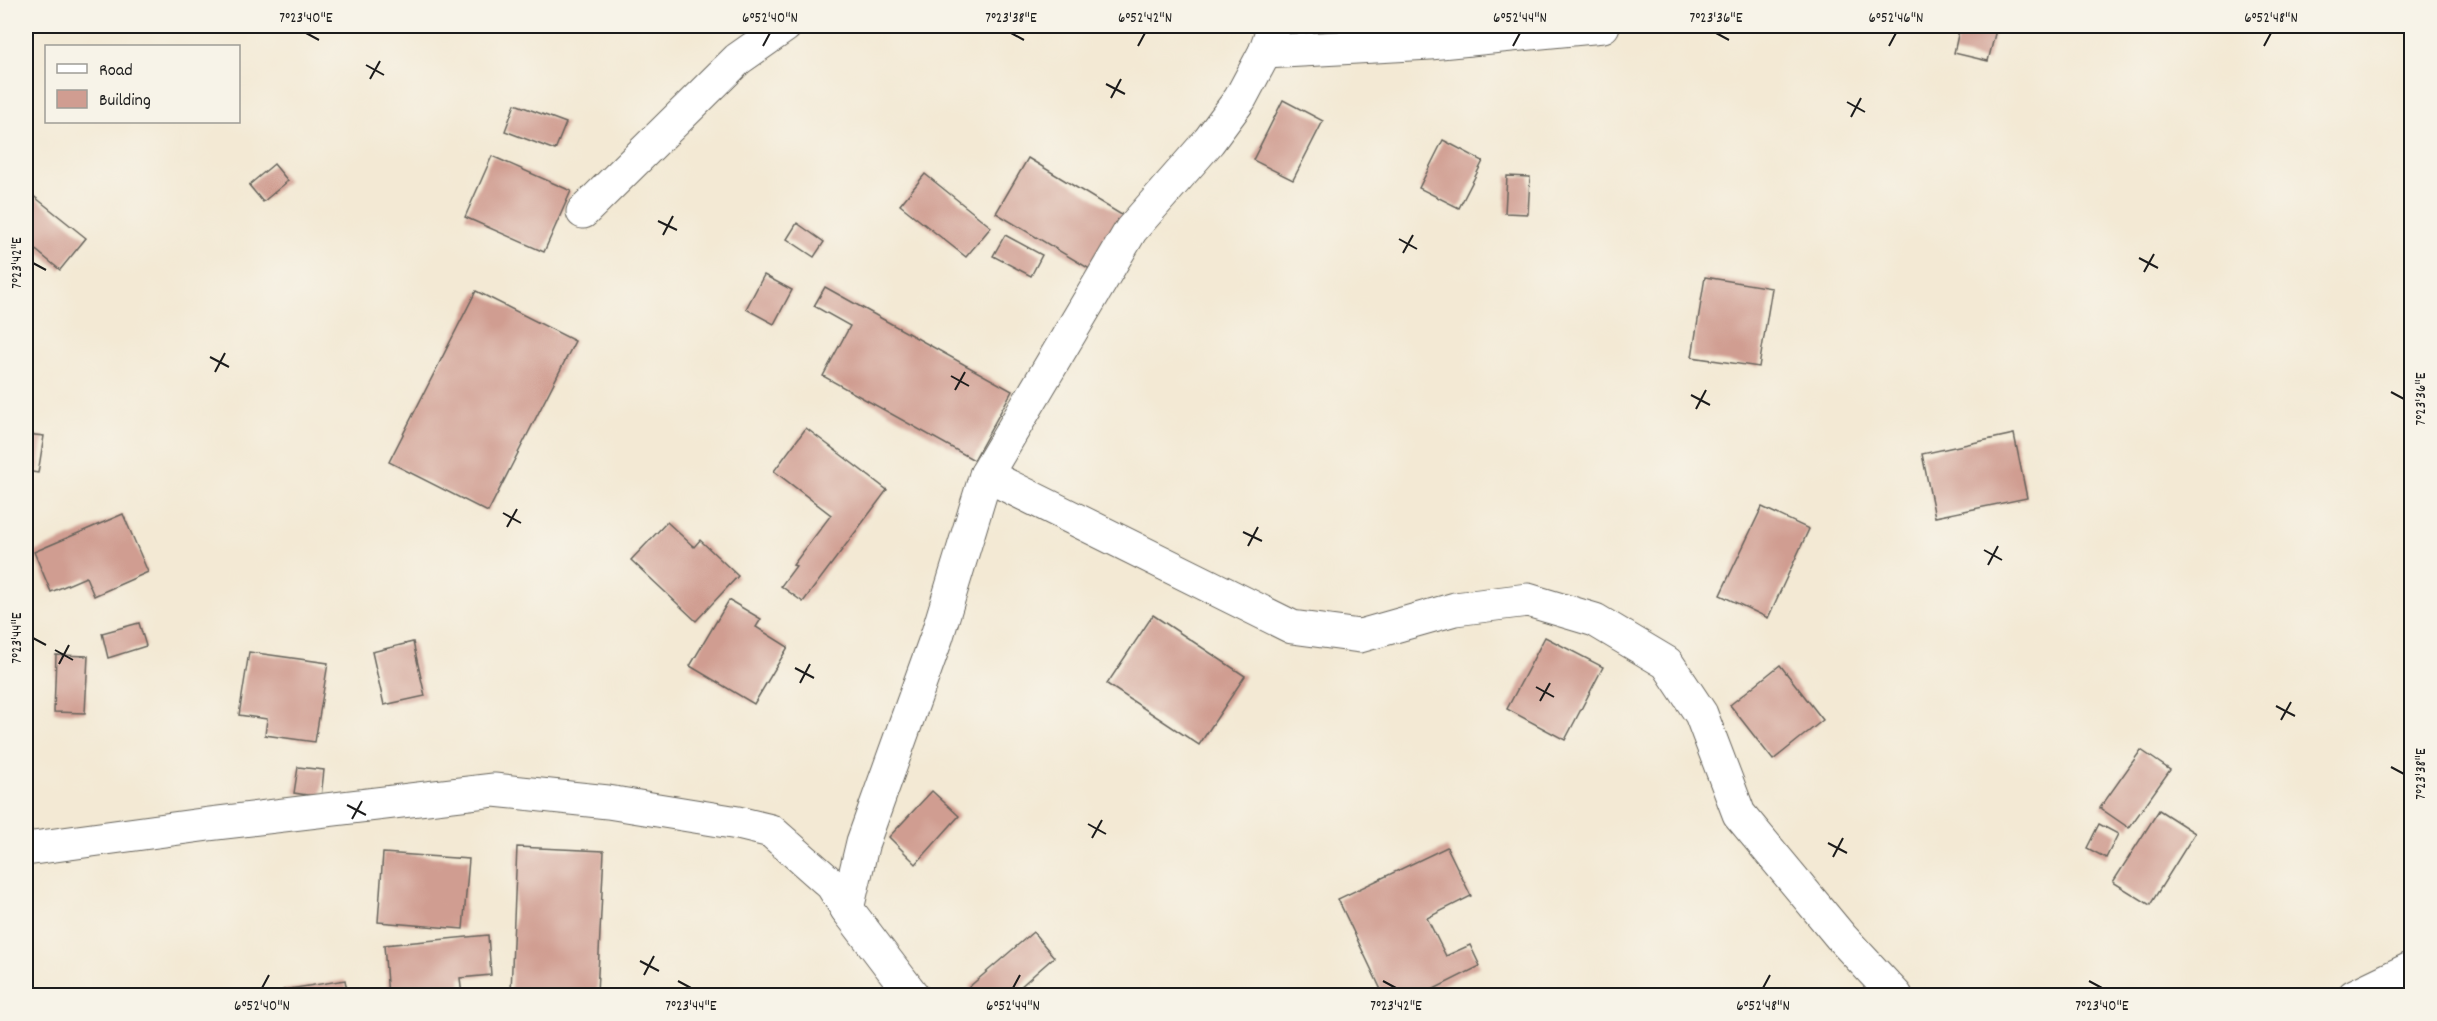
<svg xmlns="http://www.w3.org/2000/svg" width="2437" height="1021" viewBox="0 0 2437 1021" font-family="Dekko,sans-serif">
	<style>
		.building { fill: #d09d91 }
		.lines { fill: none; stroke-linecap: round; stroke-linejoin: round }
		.minor-casing { stroke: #67645c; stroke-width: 35 }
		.minor { stroke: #fff; stroke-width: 33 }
		.ticks { fill: none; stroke: #1c1c1c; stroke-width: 2 }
		.neatline { fill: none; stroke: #1c1c1c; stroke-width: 2 }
		.ticks-label { font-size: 15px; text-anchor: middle; fill: #1c1c1c }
	</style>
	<rect width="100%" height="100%" fill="#f7f3e8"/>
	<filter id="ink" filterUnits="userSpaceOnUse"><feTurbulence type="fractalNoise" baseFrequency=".0167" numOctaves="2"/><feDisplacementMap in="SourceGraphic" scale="12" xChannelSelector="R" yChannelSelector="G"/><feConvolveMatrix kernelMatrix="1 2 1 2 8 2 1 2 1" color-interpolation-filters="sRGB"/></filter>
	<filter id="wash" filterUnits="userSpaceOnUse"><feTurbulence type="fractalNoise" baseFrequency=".008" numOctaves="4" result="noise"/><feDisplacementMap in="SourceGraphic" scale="24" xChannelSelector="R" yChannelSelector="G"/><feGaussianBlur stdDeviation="1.35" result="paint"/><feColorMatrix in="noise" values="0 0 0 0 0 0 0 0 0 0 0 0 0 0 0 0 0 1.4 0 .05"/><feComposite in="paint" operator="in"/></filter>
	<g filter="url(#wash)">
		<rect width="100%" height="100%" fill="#f3e9d4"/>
		<g id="blocks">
			<g class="building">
				<polygon points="1960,26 1997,26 1988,61 1954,53"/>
				<polygon points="1283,100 1323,121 1293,180 1253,160"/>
				<polygon points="515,104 566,123 555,150 505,131"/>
				<polygon points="1443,140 1483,161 1459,208 1419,188"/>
				<polygon points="492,156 571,191 544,252 465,217"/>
				<polygon points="1028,158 1130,220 1098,274 996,213"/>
				<polygon points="274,164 288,181 263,202 249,185"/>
				<polygon points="925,174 991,227 966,257 900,205"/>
				<polygon points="1507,176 1530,177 1528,214 1505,213"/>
				<polygon points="26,190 86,238 60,270 26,242"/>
				<polygon points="797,223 824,242 814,257 787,239"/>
				<polygon points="1005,235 1042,255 1031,276 993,256"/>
				<polygon points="764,275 792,290 774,324 746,309"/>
				<polygon points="1705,277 1772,288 1759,367 1692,357"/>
				<polygon points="825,287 1012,391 974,460 823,376 850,326 814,306"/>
				<polygon points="476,291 575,341 488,512 389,462"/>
				<polygon points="806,428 887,490 803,602 781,586 796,566 793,565 831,515 774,471"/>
				<polygon points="26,434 44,436 38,473 26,471"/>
				<polygon points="2014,434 2027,498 1935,517 1922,454"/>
				<polygon points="1762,507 1809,529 1768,618 1720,595"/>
				<polygon points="123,514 148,572 94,596 86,577 51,592 34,552"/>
				<polygon points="667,522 694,547 700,540 738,576 696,621 631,560"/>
				<polygon points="729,600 761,619 756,627 788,647 754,704 690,666"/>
				<polygon points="1153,615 1245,676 1199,745 1107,684"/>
				<polygon points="139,623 146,646 108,658 102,633"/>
				<polygon points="1545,637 1603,667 1565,740 1507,709"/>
				<polygon points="413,642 425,696 384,705 372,652"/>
				<polygon points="249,652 328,663 315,742 265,735 267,719 239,715"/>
				<polygon points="56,655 88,656 85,713 54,712"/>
				<polygon points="1780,665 1823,720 1773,760 1730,705"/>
				<polygon points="2141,750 2170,770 2129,828 2100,808"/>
				<polygon points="298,767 324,770 321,797 294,793"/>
				<polygon points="932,791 959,816 916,864 889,837"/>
				<polygon points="2159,810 2195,833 2150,905 2113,882"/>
				<polygon points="2099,824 2118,834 2106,858 2087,848"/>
				<polygon points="517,847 604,851 597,994 511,991"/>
				<polygon points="1447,847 1471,896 1427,918 1446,956 1470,945 1480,966 1420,996 1384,996 1338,899"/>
				<polygon points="383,853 469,859 463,929 378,922"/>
				<polygon points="1033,932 1054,957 1010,996 977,996 969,987"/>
				<polygon points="488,935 491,975 460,978 462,996 388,996 384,945"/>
				<polygon points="345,980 348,996 284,996 283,990"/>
			</g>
		</g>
	</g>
	<g filter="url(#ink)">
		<use href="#blocks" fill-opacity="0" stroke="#67645c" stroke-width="1.5"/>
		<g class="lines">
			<defs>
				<g id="minor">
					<polyline points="1265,52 1430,43 1603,26"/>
					<polyline points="583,212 738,59 785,26"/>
					<polyline points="986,475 1292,627 1360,636 1455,609 1528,600 1595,620 1667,663 1701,714 1739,814 1841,937 1896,996"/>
					<polyline points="26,849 209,824 494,790 608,802 738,823 771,831 832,885 847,909 913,996"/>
					<polyline points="847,909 863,842 937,636 986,475 1131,230 1209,141 1240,99 1265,52 1274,26"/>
					<polyline points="2354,996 2412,968"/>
				</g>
			</defs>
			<use href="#minor" class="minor-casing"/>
			<use href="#minor" class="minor"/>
		</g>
	</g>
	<path class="ticks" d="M306,33L319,40M1011,33L1024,40M1716,33L1729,40M763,46L770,33M1138,46L1145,33M1513,46L1520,33M1889,46L1896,33M2264,46L2271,33M366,65L384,75M370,79L380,61M1106,84L1125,94M1111,98L1121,79M1847,102L1865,112M1851,117L1861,98M658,221L677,230M663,235L673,216M1399,239L1417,249M1403,253L1413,235M2139,258L2158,268M33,263L46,270M2144,272L2154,254M210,357L229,367M215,372L225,353M951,376L969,386M955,390L965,372M2391,392L2404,399M1691,395L1710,405M1696,409L1706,390M503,513L521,523M507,527L517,509M1243,532L1262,541M1248,546L1258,527M1984,550L2002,560M1988,565L1998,546M33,638L46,645M55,650L73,660M59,664L69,645M795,668L814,678M800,683L810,664M1536,687L1554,697M1540,701L1550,683M2276,706L2295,716M2281,720L2291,702M2391,767L2404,774M347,805L366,815M352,819L362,801M1088,824L1106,834M1092,838L1102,820M1828,843L1847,853M1833,857L1843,838M640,961L659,971M644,975L654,956M678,981L691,988M1383,981L1396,988M2089,981L2102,988M262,988L269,975M1013,988L1020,975M1763,988L1770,975"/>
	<rect width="2437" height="1021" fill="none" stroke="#f7f3e8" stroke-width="66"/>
	<rect x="45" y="45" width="195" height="78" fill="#f7f3e8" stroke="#9f9d96" stroke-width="1.5"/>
	<rect x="57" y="64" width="30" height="9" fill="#ffffff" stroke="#9f9d96" stroke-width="1.5"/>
	<text x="99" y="75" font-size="18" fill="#1c1c1c">Road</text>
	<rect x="57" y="90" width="30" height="18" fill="#d09d91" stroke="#9f9d96" stroke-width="1.5"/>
	<text x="99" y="105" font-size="18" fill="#1c1c1c">Building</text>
	<rect x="33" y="33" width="2371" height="955" class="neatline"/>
	<g class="ticks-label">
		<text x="306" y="22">7°23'40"E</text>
		<text x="770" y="22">6°52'40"N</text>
		<text x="1011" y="22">7°23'38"E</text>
		<text x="1145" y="22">6°52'42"N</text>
		<text x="1520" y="22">6°52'44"N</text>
		<text x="1716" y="22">7°23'36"E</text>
		<text x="1896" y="22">6°52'46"N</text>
		<text x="2271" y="22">6°52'48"N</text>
		<text transform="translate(16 263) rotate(-90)" y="5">7°23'42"E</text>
		<text transform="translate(2420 399) rotate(-90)" y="5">7°23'36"E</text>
		<text transform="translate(16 638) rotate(-90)" y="5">7°23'44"E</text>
		<text transform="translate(2420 774) rotate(-90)" y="5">7°23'38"E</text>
		<text x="262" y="1010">6°52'40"N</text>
		<text x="691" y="1010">7°23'44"E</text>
		<text x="1013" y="1010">6°52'44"N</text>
		<text x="1396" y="1010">7°23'42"E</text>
		<text x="1763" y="1010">6°52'48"N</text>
		<text x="2102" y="1010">7°23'40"E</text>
	</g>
</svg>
